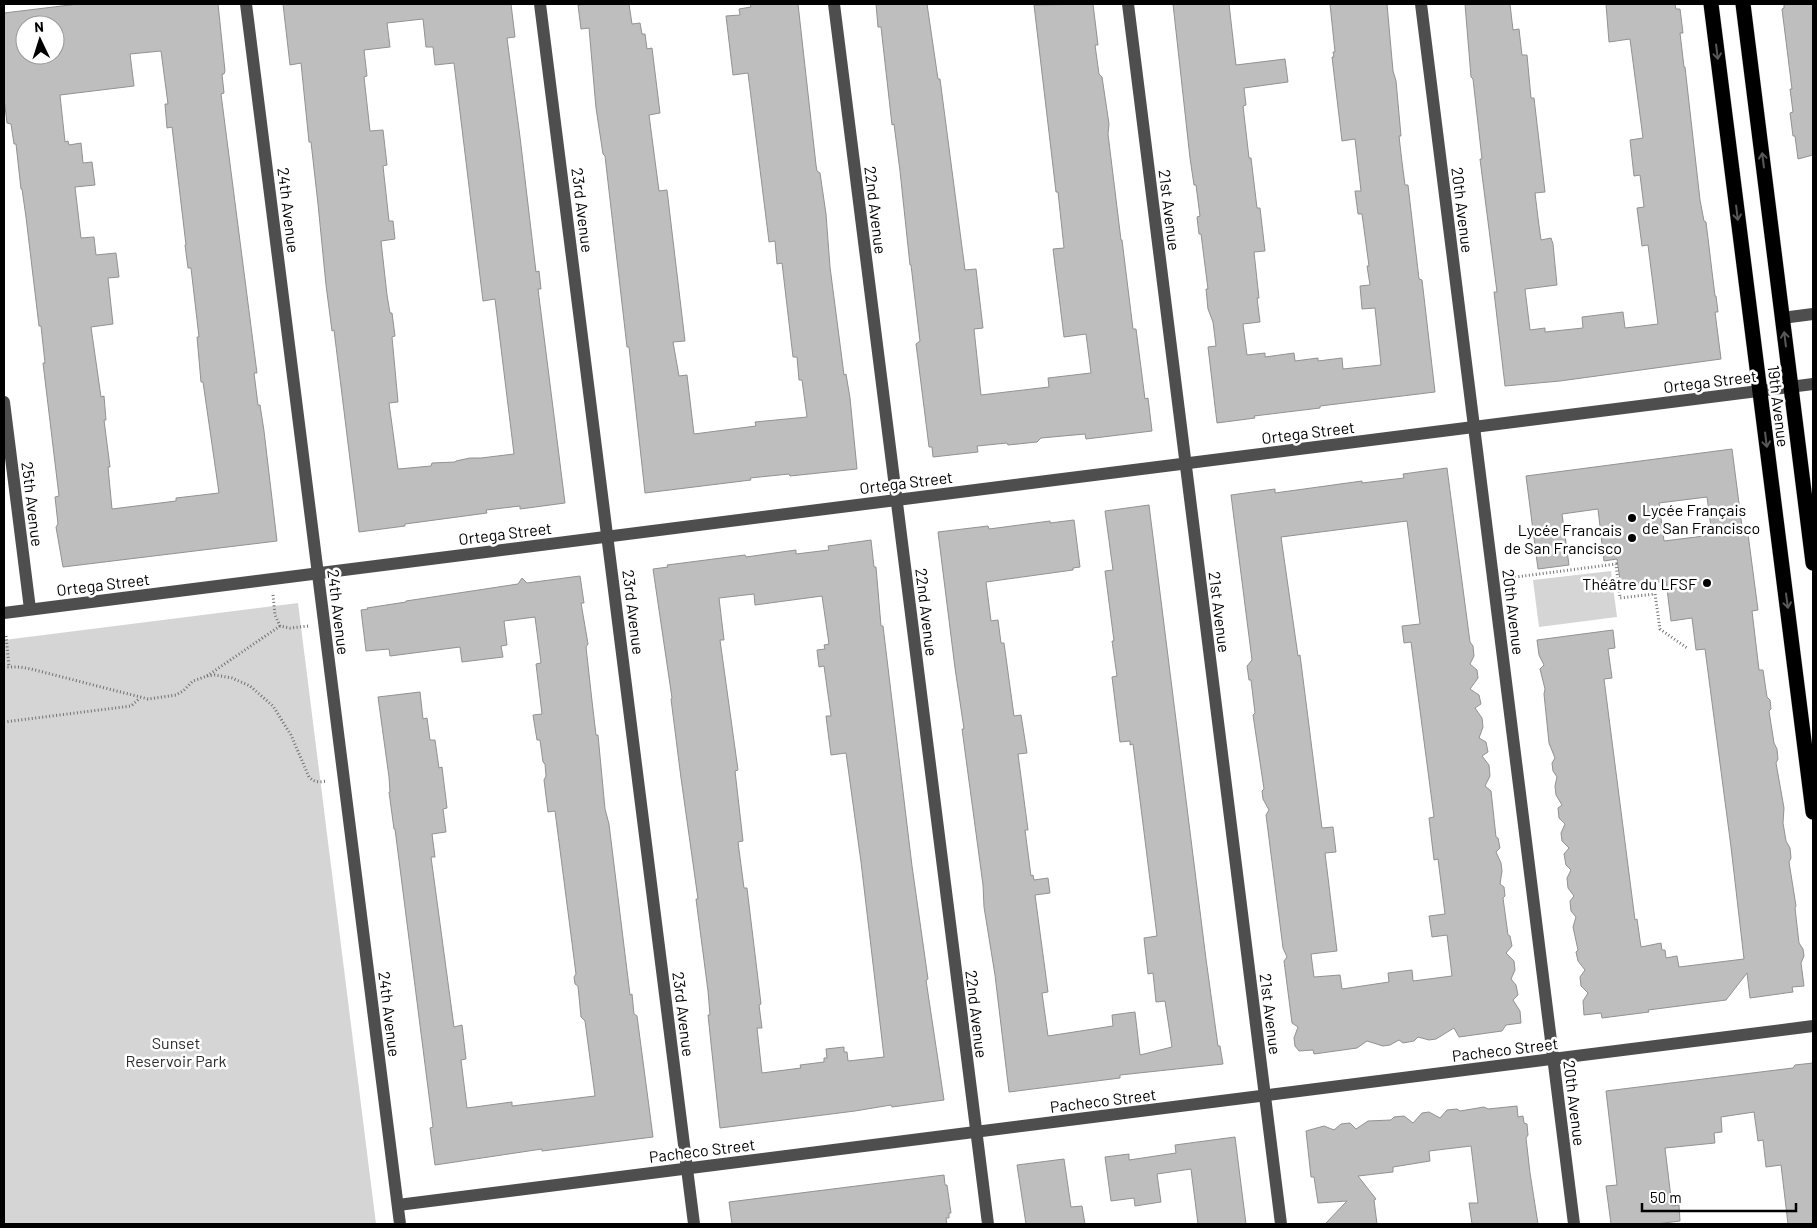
<svg xmlns="http://www.w3.org/2000/svg" width="1817" height="1228" viewBox="0 0 1817 1228" font-family="Barlow,sans-serif">
	<style>
		.green { fill: #d5d5d5 }
		.building { fill: #bebebe; stroke: #929292; fill-rule: evenodd }
		.lines { fill: none; stroke-linecap: round; stroke-linejoin: round }
		.highway-casing { stroke: #dbdbdb; stroke-width: 16 }
		.path { stroke: #707070; stroke-width: 3; stroke-dasharray: 1 2.5; stroke-linecap: butt }
		.minor { stroke: #4e4e4e; stroke-width: 12 }
		.highway { stroke: #000; stroke-width: 15 }
		.oneway { stroke: #595959 }
		.poi-dot { fill: #000; stroke: #fff; stroke-width: 2 }
		.labels { text-anchor: middle; dominant-baseline: central; stroke-width: 5; stroke-linejoin: round; paint-order: stroke }
		.street-label { font-size: 16px; fill: #000; stroke: #fff }
		.poi-label { font-size: 16px; fill: #000; stroke: #fff; text-anchor: end }
		.park-label { font-size: 16px; fill: #2c2c2c; stroke: #fff }
	</style>
	<rect width="100%" height="100%" fill="#fff"/>
	<g class="green">
		<polygon points="1611,571 1617,617 1539,627 1533,580"/>
		<polygon points="298,603 376,1224 4,1224 4,640"/>
	</g>
	<g class="building">
		<path d="M78,4H218L225,71L224,74H222L224,93L221,94L257,373H254L258,405H260L264,431L277,541L63,567L56,527L58,524L55,497L59,496L43,363H45L41,326H39L26,217L22,189H21L16,144H14L11,124L7,123L4,98V13ZM25,25H55V55H25ZM161,51L168,104H165L167,128L172,127L186,245H185L188,268H191L199,337H197L201,382H203L219,493L176,498V501L112,509L108,467H110L104,420H106L104,396L101,397L91,327L113,324L108,278L119,277L116,253L96,255L94,237L81,238L75,187L95,185L92,162L83,163L81,143L69,145L68,141L65,142L60,95L134,86L130,54Z"/>
		<path d="M283,4H511L515,37L507,38L520,137L536,272L539,271L541,289H538L565,503L520,509V506L486,510L487,513L405,524V526L359,532L334,330L332,331L326,285L318,204L311,142H309L301,63L290,65ZM423,19L426,47H433L435,65L454,63L483,301L495,299L514,454L481,458H470L456,461L455,462L432,463L431,466L398,469L389,403L398,402L392,337L395,336L392,313H390L387,295L381,241L395,239L393,221H389L383,166L387,165L383,130L370,131L364,77L367,76L364,50L390,47L387,23Z"/>
		<polygon points="588,4 629,4 632,24 640,23 642,34 645,34 647,49 652,48 660,113 649,115 659,191 667,190 685,341 673,342 679,376 687,375 694,434 756,426 755,422 807,417 802,380 799,380 797,357 793,357 782,263 777,264 775,241 769,242 748,73 733,75 726,16 740,15 739,9 751,7 750,4 798,4 816,165 817,171 820,173 826,214 830,267 844,375 846,374 850,398 857,469 790,476 789,474 750,478 751,480 645,493 629,347 627,347 605,156 603,154 596,108 589,28 581,29 578,5"/>
		<polygon points="876,4 927,4 938,79 940,79 965,270 976,269 983,328 974,329 981,395 1049,387 1048,378 1091,373 1086,334 1064,337 1053,249 1064,248 1058,192 1056,192 1034,5 1093,4 1098,45 1095,45 1099,74 1102,77 1109,124 1108,134 1121,240 1122,240 1133,329 1136,329 1145,399 1148,398 1152,431 1086,439 1085,434 1041,438 1037,442 1008,445 1007,443 977,446 978,452 933,457 932,447 929,447 924,407 916,344 920,341 911,265 910,265 900,171 894,124 892,125 881,27 878,27"/>
		<polygon points="1173,4 1229,4 1236,65 1285,59 1288,82 1244,88 1246,105 1243,106 1249,158 1251,158 1257,208 1260,208 1265,251 1254,252 1259,298 1257,298 1260,322 1243,324 1247,355 1265,353 1265,357 1294,353 1295,361 1318,358 1318,361 1342,358 1343,369 1381,365 1375,308 1362,309 1360,286 1370,285 1367,266 1369,266 1362,214 1358,214 1355,191 1361,191 1355,139 1342,141 1332,57 1334,57 1333,52 1335,52 1330,4 1387,4 1393,71 1396,81 1401,136 1399,136 1402,162 1405,185 1408,185 1419,279 1422,280 1435,392 1320,406 1320,408 1254,416 1255,418 1217,423 1208,347 1216,346 1213,322 1208,309 1206,289 1208,289 1201,234 1199,234 1197,217 1200,216 1196,185 1194,185 1190,158"/>
		<polygon points="1465,4 1510,4 1513,30 1519,29 1522,55 1527,55 1531,98 1534,98 1545,192 1535,193 1538,218 1541,240 1551,238 1553,244 1557,285 1525,289 1530,330 1545,328 1545,332 1583,328 1582,317 1623,312 1625,328 1658,324 1648,245 1642,246 1637,208 1644,207 1640,175 1634,176 1630,140 1643,138 1630,39 1609,42 1606,4 1675,4 1676,9 1680,9 1683,33 1680,33 1684,67 1685,67 1700,200 1704,221 1706,222 1715,296 1716,296 1718,312 1715,312 1721,359 1560,381 1505,386 1494,292 1497,292 1480,159 1482,159 1473,79 1471,77"/>
		<polygon points="1784,4 1813,4 1813,155 1798,159 1795,136 1793,136 1790,113 1793,112 1790,89 1792,89 1782,9 1784,8"/>
		<path d="M1732,449L1743,534H1748L1758,610L1752,611L1759,670H1763L1767,697L1770,700L1771,709L1769,711L1774,743L1777,749L1778,759L1776,763L1784,808L1783,823L1786,841L1790,848L1791,858L1789,862L1796,906L1795,908L1799,943L1803,949L1804,956L1801,963L1804,986L1792,987L1793,992L1750,998L1747,973L1726,1000L1648,1010L1649,1012L1602,1018L1601,1013L1584,1015L1583,1001L1588,993L1581,986L1580,977L1585,970L1578,961L1576,952L1578,950L1573,927L1576,917L1571,911L1570,901L1574,896L1568,888L1567,878L1571,870L1566,865L1564,854L1569,848L1562,841L1561,833L1565,824L1559,818L1558,808L1562,805L1556,795L1555,786L1557,777L1553,771L1552,763L1555,758L1549,743L1544,694L1545,689L1540,669L1544,665L1539,655L1537,640L1613,630L1615,648L1608,649L1612,678L1604,679L1635,920L1637,919L1641,947L1661,943L1662,950H1665L1666,958L1677,956L1679,967L1744,959L1731,847L1705,649L1696,650L1692,618L1671,621L1666,581L1621,587L1617,559L1604,561L1598,509L1562,514L1569,565L1538,569L1526,476ZM1707,497L1712,535L1664,541L1659,503Z"/>
		<path d="M1447,468L1470,642L1473,646L1474,656L1470,664L1477,670L1478,678L1470,689L1479,695L1481,704L1475,708L1482,718L1483,727L1479,738L1486,742L1488,752L1482,756L1489,765L1490,776L1485,786L1491,791L1496,837L1498,838L1500,848L1496,852L1501,863L1502,871L1500,884L1504,887L1505,896L1503,898L1508,935L1510,936L1512,946L1506,953L1514,961L1515,970L1511,979L1516,985L1518,995L1513,1000L1520,1011L1521,1023L1506,1025L1502,1031L1459,1037L1454,1028L1436,1039L1429,1040L1418,1037L1414,1041L1403,1043L1399,1040L1390,1045L1383,1046L1367,1041L1357,1048L1314,1054L1313,1050L1299,1051L1295,1046L1294,1038L1298,1027L1292,1023L1284,961L1287,957L1283,948L1266,815L1269,810L1263,799L1262,791L1264,789L1253,715L1255,713L1251,680H1249L1247,666L1252,660L1231,495L1275,489V493L1362,481V483L1404,478L1403,474ZM1407,521L1420,624L1402,626L1404,643L1411,642L1434,817L1429,818L1434,860L1438,859L1445,914L1429,916L1432,937L1447,935L1452,976L1413,981L1412,970L1388,973L1389,982L1342,989L1340,975L1314,977L1311,954L1337,951L1325,853L1336,852L1333,827L1322,828L1300,655L1298,656L1281,537Z"/>
		<polygon points="1149,505 1206,959 1218,1046 1220,1046 1223,1064 1120,1075 1120,1078 1009,1092 995,975 984,907 983,885 962,729 964,729 955,668 938,532 988,526 989,529 1050,521 1050,523 1074,520 1080,567 1073,568 1073,570 986,582 991,621 998,620 1001,643 1004,643 1014,716 1021,715 1027,753 1018,754 1028,830 1025,830 1031,876 1033,875 1034,880 1048,878 1050,893 1035,895 1048,992 1042,993 1048,1036 1113,1026 1112,1015 1135,1012 1140,1055 1172,1047 1165,1001 1156,1002 1153,973 1148,974 1144,938 1157,936 1133,744 1130,745 1130,741 1120,742 1112,677 1117,676 1112,641 1114,641 1105,571 1113,570 1105,511"/>
		<path d="M871,540L874,567H876L881,626H883L886,651L912,866L928,979L926,980L944,1100L892,1107L891,1105L855,1111L720,1128L708,1015H710L708,991L696,899H698L681,778L671,699L672,698L653,569L668,567L667,565L745,555L746,557L796,550V554L829,550L828,546ZM754,594L755,605L822,596L829,644L824,645L825,649L817,650L819,667L824,666L831,716H826L829,740L831,755L846,753L861,862L884,1057L848,1061L847,1052H844V1047L826,1049L827,1058H824V1062L800,1065L801,1068L762,1073L757,1028H762L759,1005L761,1004L747,888H744L738,842L743,841L735,771L738,770L720,640H724L719,598Z"/>
		<polygon points="580,576 584,603 581,603 588,644 586,647 592,701 596,735 598,735 605,809 609,824 630,995 632,994 634,1014 637,1016 653,1137 542,1151 542,1149 435,1165 430,1128 433,1127 395,829 394,829 389,792 390,792 389,777 378,697 420,692 423,719 427,718 430,740 435,740 439,768 442,767 447,808 443,809 446,832 432,834 435,857 431,857 454,1027 462,1025 466,1059 461,1060 467,1108 512,1102 512,1106 595,1096 585,1021 581,1017 578,986 575,984 574,977 576,974 555,811 548,812 544,780 546,776 545,764 543,762 540,740 537,740 533,715 542,714 536,664 541,663 535,617 504,621 507,645 501,646 503,657 462,662 460,647 390,656 389,649 366,651 361,610 368,609 367,608 406,602 406,601 518,584 522,578 527,583"/>
		<polygon points="1813,1063 1813,1224 1788,1224 1781,1165 1766,1167 1763,1140 1758,1141 1754,1112 1721,1117 1722,1132 1714,1133 1715,1143 1665,1148 1672,1206 1679,1205 1680,1221 1656,1224 1611,1224 1606,1186 1617,1185 1606,1091 1793,1068 1795,1065"/>
		<polygon points="1517,1106 1518,1117 1523,1116 1524,1123 1527,1124 1528,1135 1526,1138 1530,1173 1538,1224 1472,1224 1469,1203 1478,1203 1471,1146 1429,1151 1430,1161 1393,1167 1393,1172 1358,1176 1376,1199 1374,1200 1377,1224 1325,1224 1347,1201 1318,1203 1314,1177 1311,1177 1306,1131 1324,1126 1334,1130 1341,1124 1350,1123 1356,1129 1368,1121 1391,1120 1394,1117 1404,1116 1413,1123 1422,1113 1429,1112 1440,1118 1447,1110 1457,1109 1460,1111 1484,1107 1488,1109"/>
		<polygon points="1235,1137 1246,1224 1198,1224 1191,1169 1157,1174 1161,1202 1135,1206 1134,1198 1111,1201 1105,1157 1129,1154 1129,1160 1176,1153 1175,1145"/>
		<polygon points="1064,1159 1071,1207 1082,1206 1085,1224 1026,1224 1017,1165"/>
		<polygon points="944,1175 945,1185 947,1185 951,1213 949,1213 949,1218 946,1218 947,1224 732,1224 729,1202"/>
	</g>
	<g class="lines">
		<defs>
			<g id="highway">
				<polyline points="1711,4 1813,812"/>
				<polyline points="1743,4 1813,563"/>
			</g>
		</defs>
		<use href="#highway" class="highway-casing"/>
		<g class="path">
			<polyline points="1508,578 1616,564 1620,598 1655,594 1660,629 1687,648"/>
			<polyline points="273,595 275,615 280,626 290,628 309,626"/>
			<polyline points="6,636 9,666"/>
			<path d="M4,667H20L31,669L148,699L176,695L183,691L193,681L207,676L215,675L232,678L250,686L273,706L291,735L309,777C315,783 320,782 327,781"/>
			<polyline points="207,676 280,626"/>
			<polyline points="4,722 131,706 140,698"/>
		</g>
		<g class="minor">
			<polyline points="246,4 400,1224"/>
			<polyline points="540,4 694,1224"/>
			<polyline points="834,4 988,1224"/>
			<polyline points="1128,4 1281,1224"/>
			<polyline points="1421,4 1574,1224"/>
			<polyline points="1782,318 1813,314"/>
			<polyline points="4,402 30,609"/>
			<polyline points="4,613 1813,384"/>
			<polyline points="398,1205 1813,1026"/>
		</g>
		<use href="#highway" class="highway"/>
	</g>
	<defs><path id="oneway-shaft" d="M-6 0H5M1.5-3L5.5 0L1.5 3" fill="none" stroke-width="1.6" stroke-linecap="round" stroke-linejoin="round" transform="scale(1.25)"/></defs>
	<g class="oneway">
		<use href="#oneway-shaft" transform="translate(1717 52) rotate(83)"/>
		<use href="#oneway-shaft" transform="translate(1763 160) rotate(-97)"/>
		<use href="#oneway-shaft" transform="translate(1737 213) rotate(83)"/>
		<use href="#oneway-shaft" transform="translate(1785 339) rotate(-97)"/>
		<use href="#oneway-shaft" transform="translate(1766 440) rotate(83)"/>
		<use href="#oneway-shaft" transform="translate(1787 601) rotate(82)"/>
	</g>
	<g class="poi-dot">
		<circle cx="1632" cy="518" r="5"/>
		<circle cx="1632" cy="538" r="5"/>
		<circle cx="1707" cy="583" r="5"/>
	</g>
	<g class="labels">
		<g class="street-label">
			<text transform="translate(289 210) rotate(83)">24th Avenue</text>
			<text transform="translate(583 210) rotate(83)">23rd Avenue</text>
			<text transform="translate(876 210) rotate(83)">22nd Avenue</text>
			<text transform="translate(1170 210) rotate(83)">21st Avenue</text>
			<text transform="translate(1463 210) rotate(83)">20th Avenue</text>
			<text transform="translate(1710 381) rotate(-7)">Ortega Street</text>
			<text transform="translate(1779 406) rotate(83)">19th Avenue</text>
			<text transform="translate(1308 432) rotate(-7)">Ortega Street</text>
			<text transform="translate(906 482) rotate(-7)">Ortega Street</text>
			<text transform="translate(33 504) rotate(83)">25th Avenue</text>
			<text transform="translate(505 533) rotate(-7)">Ortega Street</text>
			<text transform="translate(103 584) rotate(-7)">Ortega Street</text>
			<text transform="translate(339 612) rotate(83)">24th Avenue</text>
			<text transform="translate(634 612) rotate(83)">23rd Avenue</text>
			<text transform="translate(927 612) rotate(83)">22nd Avenue</text>
			<text transform="translate(1220 612) rotate(83)">21st Avenue</text>
			<text transform="translate(1514 612) rotate(83)">20th Avenue</text>
			<text transform="translate(390 1014) rotate(83)">24th Avenue</text>
			<text transform="translate(684 1014) rotate(83)">23rd Avenue</text>
			<text transform="translate(977 1014) rotate(83)">22nd Avenue</text>
			<text transform="translate(1271 1014) rotate(83)">21st Avenue</text>
			<text transform="translate(1505 1049) rotate(-7)">Pacheco Street</text>
			<text transform="translate(1103 1100) rotate(-7)">Pacheco Street</text>
			<text transform="translate(1575 1103) rotate(83)">20th Avenue</text>
			<text transform="translate(702 1150) rotate(-7)">Pacheco Street</text>
		</g>
		<g class="poi-label">
			<text x="1642" y="509" text-anchor="start">Lycée Français<tspan x="1642" dy="18">de San Francisco</tspan></text>
			<text x="1622" y="529">Lycée Francais<tspan x="1622" dy="18">de San Francisco</tspan></text>
			<text x="1697" y="583">Théâtre du LFSF</text>
		</g>
		<g class="park-label">
			<text x="176" y="1042">Sunset<tspan x="176" dy="18">Reservoir Park</tspan></text>
		</g>
	</g>
	<rect width="1817" height="1228" fill="none" stroke="#000000" stroke-width="10"/>
	<g transform="translate(40 40) rotate(356)"><circle r="24" fill="#ffffff" stroke="#999999"/>
	<path d="M0-4L9 19L0 12L-9 19Z" fill="#000000"/>
	<text y="-8" font-size="14" font-weight="bold" text-anchor="middle" fill="#000000">N</text>
	</g>
	<path d="M1642 1203v8h154v-8" fill="none" stroke="#000000" stroke-width="2.5"/>
	<text x="1650" y="1203" font-size="15" fill="#000000" stroke="#ffffff" stroke-width="4" paint-order="stroke">50 m</text>
</svg>
